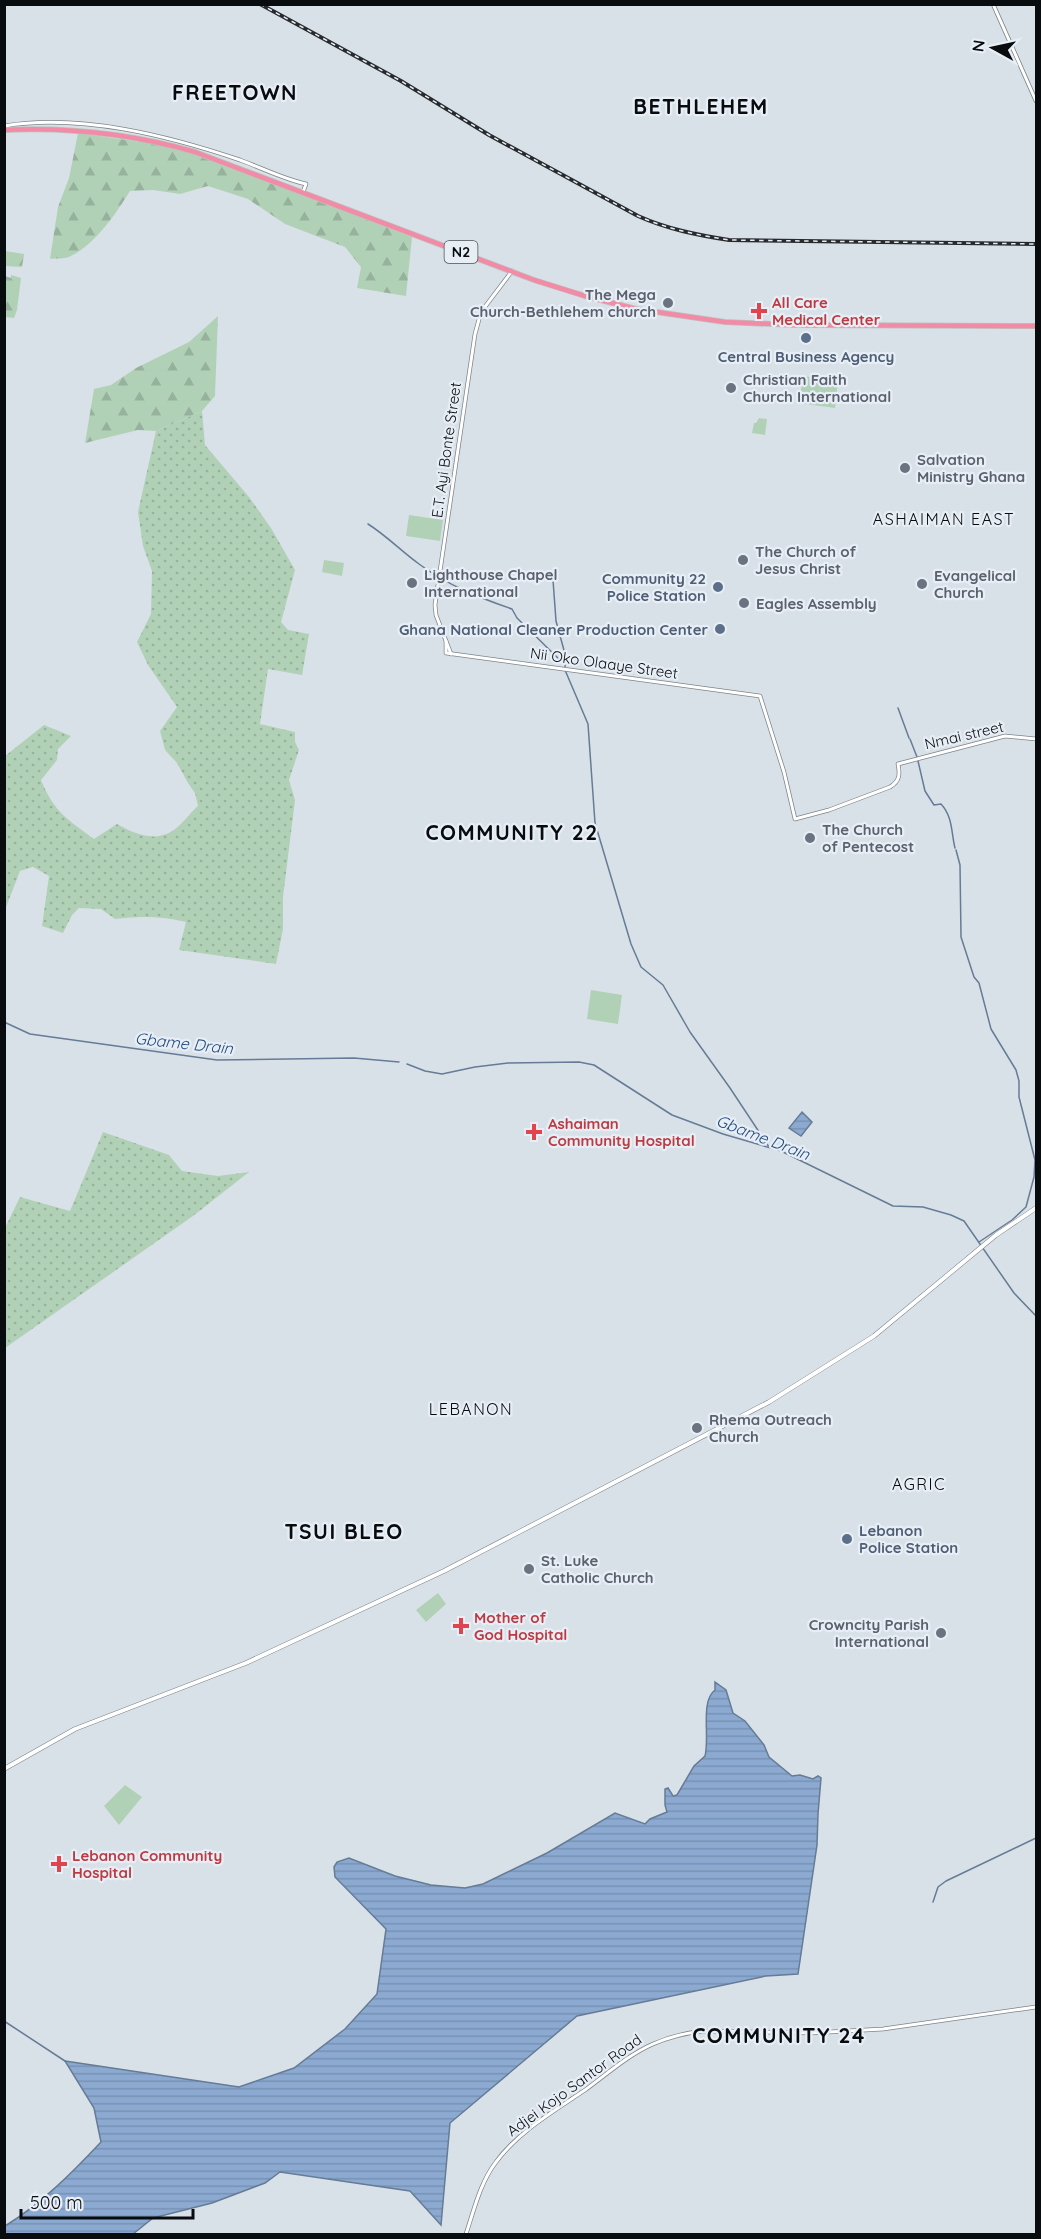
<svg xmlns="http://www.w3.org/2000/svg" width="1041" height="2239" viewBox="0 0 1041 2239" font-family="Quicksand,sans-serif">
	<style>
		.grass { fill: url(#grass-dots) }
		.forest { fill: url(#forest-firs) }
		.park { fill: #b1d1b7 }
		.water { fill: url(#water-rules); stroke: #657b96; stroke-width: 1.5 }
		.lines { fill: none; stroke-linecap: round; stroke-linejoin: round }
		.stream { stroke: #657b96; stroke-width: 1.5 }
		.tertiary-casing { stroke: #7d848a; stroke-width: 4.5 }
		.secondary-casing { stroke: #7d848a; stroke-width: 5 }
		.trunk-casing { stroke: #bfc0c0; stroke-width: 6 }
		.tertiary { stroke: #fff; stroke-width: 3 }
		.secondary { stroke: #fff; stroke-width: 4 }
		.trunk { stroke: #f28ca6; stroke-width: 4.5 }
		.rail-casing { stroke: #282b2e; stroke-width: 4 }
		.rail { stroke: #e7eef6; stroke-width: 1.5; stroke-dasharray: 4.5; stroke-linecap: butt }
		.worship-dot { fill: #6b7280; stroke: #e7eef6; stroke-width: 2 }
		.health-dot { fill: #e0444e; stroke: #e7eef6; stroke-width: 2 }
		.service-dot { fill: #5c6f8a; stroke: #e7eef6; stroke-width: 2 }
		.labels { text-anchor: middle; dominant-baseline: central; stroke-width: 4.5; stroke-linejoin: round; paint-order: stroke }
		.shield { fill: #e7eef6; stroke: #4c5054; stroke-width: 1.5 }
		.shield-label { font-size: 14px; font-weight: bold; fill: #090c0e }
		.worship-label { font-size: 15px; font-weight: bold; fill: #5b616d; stroke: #e7eef6; text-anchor: start }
		.health-label { font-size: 15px; font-weight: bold; fill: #be3a42; stroke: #e7eef6; text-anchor: start }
		.service-label { font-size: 15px; font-weight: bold; fill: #4e5e75; stroke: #e7eef6; text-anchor: end }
		.street-label { font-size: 15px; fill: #090c0e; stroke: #e7eef6 }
		.neighbourhood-label { font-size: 16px; letter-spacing: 1.5px; fill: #090c0e; stroke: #e7eef6 }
		.water-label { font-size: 16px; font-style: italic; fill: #224b7d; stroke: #e7eef6 }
		.district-label { font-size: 21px; font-weight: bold; letter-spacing: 1.5px; fill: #090c0e; stroke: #e7eef6 }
	</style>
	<defs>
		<pattern id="grass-dots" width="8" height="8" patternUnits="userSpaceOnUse" patternTransform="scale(1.5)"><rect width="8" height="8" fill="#b1d1b7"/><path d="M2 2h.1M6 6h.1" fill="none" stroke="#97b29c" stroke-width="1.8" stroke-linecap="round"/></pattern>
		<pattern id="forest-firs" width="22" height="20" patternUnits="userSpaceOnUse" patternTransform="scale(1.5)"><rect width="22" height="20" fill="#b1d1b7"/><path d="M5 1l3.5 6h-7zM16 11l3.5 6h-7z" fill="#97b29c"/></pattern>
		<pattern id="water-rules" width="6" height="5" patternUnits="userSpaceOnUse" patternTransform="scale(1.5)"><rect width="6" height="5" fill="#8caad1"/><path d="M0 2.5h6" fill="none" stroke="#7791b2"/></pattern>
	</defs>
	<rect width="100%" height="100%" fill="#d9e1e8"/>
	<g class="grass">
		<path d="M202,411L205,445L249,497L271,528L295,570L281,622L288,630L309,634L302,675L268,669L260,724L295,732V742L299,750L289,780L295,800L283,897V929L276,964L179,950L186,922C162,916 140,916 115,919L101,909L79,908L72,915L63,933L42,926L49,876L33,867L20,871L5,910V756L44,725L71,736L58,749L57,760L41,780C54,812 67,819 94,839L117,824C133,833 152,842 171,832C181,826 189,814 198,806L195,793L188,783L177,763L165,750L160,731L177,707L148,665L137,642L151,614L152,571L143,546L138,512L156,431Z"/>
		<polygon points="103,1132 169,1155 182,1171 218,1176 249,1172 193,1216 5,1348 5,1228 20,1197 70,1211"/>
	</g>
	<g class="forest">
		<path d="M78,133L163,145L203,157L412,237L406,296L357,288L361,267L345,247L285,224L248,199L208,186L180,194L153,190L130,191C115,215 95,245 69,257C64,259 56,258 50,259L58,207L69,178Z"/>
		<polygon points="5,251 24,254 22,267 5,266"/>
		<polygon points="11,275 21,278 17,310 14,318 5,317 5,276 11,278"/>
		<polygon points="218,316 215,396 202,411 156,431 138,430 85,443 94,389 111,385 136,368 189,342"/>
	</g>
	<g class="park">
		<polygon points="803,376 838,381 835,408 799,403"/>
		<polygon points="759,418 767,419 765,435 752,433 754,423 756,423"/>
		<polygon points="409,515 443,520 440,541 406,536"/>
		<polygon points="324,560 344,563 342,576 322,572"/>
		<polygon points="591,990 622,995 618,1024 587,1019"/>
		<polygon points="438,1593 446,1604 426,1622 416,1610"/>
		<polygon points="125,1785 142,1797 119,1825 104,1806"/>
	</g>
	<g class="water">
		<polygon points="802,1112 812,1122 801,1136 789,1128"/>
		<path d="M715,1682L726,1690L733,1713L745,1721L764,1745L769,1757L792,1776L800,1775L813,1779L818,1776L821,1778L818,1814L817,1845L798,1974L766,1976L577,2016L450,2123L441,2225L410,2191L280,2172L265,2183L212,2203L153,2218L133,2234H5V2226C41,2204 72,2173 101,2142L94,2108L65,2061L239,2087L294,2068L345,2029L377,1994L386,1929L335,1877L334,1867L337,1862L349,1858L395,1876L431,1885L465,1888L483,1884L547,1853L615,1813L645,1824L650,1819L667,1812L665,1805V1789L668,1788L673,1796L677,1795L694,1766L705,1756C710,1737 700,1701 715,1690Z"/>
	</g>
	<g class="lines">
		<g class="stream">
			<path d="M368,524C387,536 401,551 419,564C447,585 480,598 512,609L517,618L564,664"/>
			<polyline points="553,580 556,621 565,654 565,670 588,724 595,823 631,944 641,967 663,985 690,1032 730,1088 769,1147"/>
			<polyline points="898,708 909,738"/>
			<polyline points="910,739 917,757"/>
			<path d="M918,761L925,791L934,805L941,804C953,817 951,832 955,848"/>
			<polyline points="956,850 960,865 961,937 974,977 979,983 991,1029 1016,1070 1019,1081 1019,1097 1035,1160 1034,1177 1026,1207 1012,1220 979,1242"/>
			<polyline points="4,1022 30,1034 217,1060 354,1058 399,1062"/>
			<polyline points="407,1064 425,1071 442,1074 475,1067 508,1063 579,1062 594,1065 672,1115 723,1134 781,1151 893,1206 923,1207 951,1215 964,1221 1014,1293 1036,1316"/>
			<polyline points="933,1902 938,1887 946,1881 1036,1838"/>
			<polyline points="4,2021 65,2061"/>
		</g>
		<defs>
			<g id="tertiary">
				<polyline points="993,4 1036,101"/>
				<path d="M4,126C80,113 169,136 240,160C262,168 283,179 306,184L303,192"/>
				<path d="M446,641V653L760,696L784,772L795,819L829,810L890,787C900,781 900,774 898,764L1005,736L1036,739"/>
				<polyline points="451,654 436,615 435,605 475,334 481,312 512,271"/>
				<path d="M466,2234C474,2210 480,2183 496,2162C518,2132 554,2111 585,2090C607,2074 628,2055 653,2044C669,2037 686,2033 702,2031L811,2033L883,2029L1036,2007"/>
			</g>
			<polyline id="secondary" points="4,1769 75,1729 246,1663 444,1571 769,1402 874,1336 996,1235 1036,1208"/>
			<path id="trunk" d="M4,130C70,127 132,134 195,152L534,280L585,296L636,309L725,322L796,325L1036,326"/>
		</defs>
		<use href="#tertiary" class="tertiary-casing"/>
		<use href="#secondary" class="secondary-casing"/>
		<use href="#trunk" class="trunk-casing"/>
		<use href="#tertiary" class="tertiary"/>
		<use href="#secondary" class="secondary"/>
		<use href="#trunk" class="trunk"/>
		<defs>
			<path id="rail" d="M260,4L401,81L489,135L638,216C667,229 697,235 729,240L1036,244"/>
		</defs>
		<use href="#rail" class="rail-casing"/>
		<use href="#rail" class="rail"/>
	</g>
	<g class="worship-dot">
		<circle cx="668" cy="303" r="6"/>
		<circle cx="731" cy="388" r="6"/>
		<circle cx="905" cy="468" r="6"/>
		<circle cx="743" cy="560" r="6"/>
		<circle cx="412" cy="583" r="6"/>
		<circle cx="922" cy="584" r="6"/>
		<circle cx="744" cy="603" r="6"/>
		<circle cx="810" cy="838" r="6"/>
		<circle cx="697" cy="1428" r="6"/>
		<circle cx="529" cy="1569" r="6"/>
		<circle cx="941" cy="1633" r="6"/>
	</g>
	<g class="health-dot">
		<path d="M756 302h6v6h6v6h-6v6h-6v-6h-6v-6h6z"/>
		<path d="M531 1123h6v6h6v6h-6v6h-6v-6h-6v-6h6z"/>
		<path d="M458 1617h6v6h6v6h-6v6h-6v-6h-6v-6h6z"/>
		<path d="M56 1855h6v6h6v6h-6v6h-6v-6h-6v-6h6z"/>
	</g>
	<g class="service-dot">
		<circle cx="806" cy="338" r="6"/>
		<circle cx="718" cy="587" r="6"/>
		<circle cx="720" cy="629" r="6"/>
		<circle cx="847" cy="1539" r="6"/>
	</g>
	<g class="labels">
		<rect class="shield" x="444.5" y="241" width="33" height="22" rx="4.5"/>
		<g class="shield-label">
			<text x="461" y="252">N2</text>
		</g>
		<g class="worship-label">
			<text x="656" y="294" text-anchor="end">The Mega<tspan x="656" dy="17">Church-Bethlehem church</tspan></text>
			<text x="743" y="379">Christian Faith<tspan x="743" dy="17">Church International</tspan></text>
			<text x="917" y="459">Salvation<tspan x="917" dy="17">Ministry Ghana</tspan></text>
			<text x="755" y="551">The Church of<tspan x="755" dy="17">Jesus Christ</tspan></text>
			<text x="424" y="574">Lighthouse Chapel<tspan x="424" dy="17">International</tspan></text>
			<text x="934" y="575">Evangelical<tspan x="934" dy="17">Church</tspan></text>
			<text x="756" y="603">Eagles Assembly</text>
			<text x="822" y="829">The Church<tspan x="822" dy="17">of Pentecost</tspan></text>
			<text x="709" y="1419">Rhema Outreach<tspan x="709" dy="17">Church</tspan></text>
			<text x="541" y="1560">St. Luke<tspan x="541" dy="17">Catholic Church</tspan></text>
			<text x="929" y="1624" text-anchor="end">Crowncity Parish<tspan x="929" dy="17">International</tspan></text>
		</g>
		<g class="health-label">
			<text x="772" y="302">All Care<tspan x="772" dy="17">Medical Center</tspan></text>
			<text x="548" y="1123">Ashaiman<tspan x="548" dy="17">Community Hospital</tspan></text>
			<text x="474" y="1617">Mother of<tspan x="474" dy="17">God Hospital</tspan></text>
			<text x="72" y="1855">Lebanon Community<tspan x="72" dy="17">Hospital</tspan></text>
		</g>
		<g class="service-label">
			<text x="806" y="356" text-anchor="middle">Central Business Agency</text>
			<text x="706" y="578">Community 22<tspan x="706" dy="17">Police Station</tspan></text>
			<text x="708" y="629">Ghana National Cleaner Production Center</text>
			<text x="859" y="1530" text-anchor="start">Lebanon<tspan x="859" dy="17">Police Station</tspan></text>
		</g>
		<g class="street-label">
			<text transform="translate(446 450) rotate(-82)">E.T. Ayi Bonte Street</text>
			<text transform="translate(604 663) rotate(8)">Nii Oko Olaaye Street</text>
			<text transform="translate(964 735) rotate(-13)">Nmai street</text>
			<text transform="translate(574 2085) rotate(-36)">Adjei Kojo Santor Road</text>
		</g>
		<g class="neighbourhood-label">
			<text x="944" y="519">ASHAIMAN EAST</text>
			<text x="471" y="1409">LEBANON</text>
			<text x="919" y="1484">AGRIC</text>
		</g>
		<g class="water-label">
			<text transform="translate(184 1043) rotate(6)">Gbame Drain</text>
			<text transform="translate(763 1137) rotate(21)">Gbame Drain</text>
		</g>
		<g class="district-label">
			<text x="235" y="92">FREETOWN</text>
			<text x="701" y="106">BETHLEHEM</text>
			<text x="512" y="832">COMMUNITY 22</text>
			<text x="344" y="1531">TSUI BLEO</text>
			<text x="779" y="2035">COMMUNITY 24</text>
		</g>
	</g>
	<rect width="1041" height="2239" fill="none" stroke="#090c0e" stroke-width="12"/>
	<g transform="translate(993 48) rotate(278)" stroke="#e7eef6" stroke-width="4.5" paint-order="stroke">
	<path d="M0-4.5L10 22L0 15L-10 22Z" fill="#090c0e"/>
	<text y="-9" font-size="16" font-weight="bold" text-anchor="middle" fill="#090c0e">N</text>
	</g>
	<path d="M21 2209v9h172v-9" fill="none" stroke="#090c0e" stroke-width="3"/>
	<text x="30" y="2209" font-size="18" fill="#090c0e" stroke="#e7eef6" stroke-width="4.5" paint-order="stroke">500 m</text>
</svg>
